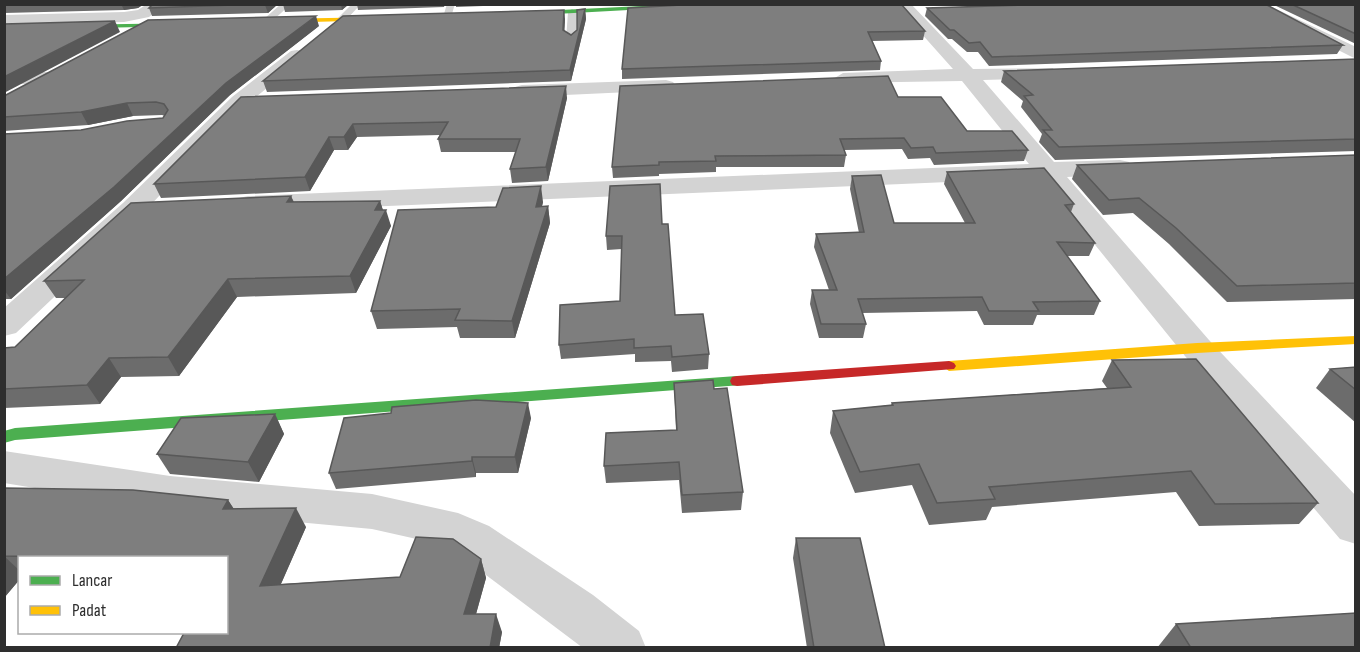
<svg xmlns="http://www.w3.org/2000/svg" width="1360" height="652" viewBox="0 0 1360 652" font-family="'Sofia Sans Condensed',sans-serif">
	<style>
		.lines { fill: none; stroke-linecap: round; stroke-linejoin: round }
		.lane { fill: #d3d3d3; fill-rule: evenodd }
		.street { fill: #d3d3d3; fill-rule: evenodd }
		.fast { fill: #4caf50; fill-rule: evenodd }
		.slow { fill: #ffc107; fill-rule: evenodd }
		.jam { fill: #c62828; fill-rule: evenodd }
		.wall { fill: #6c6c6c }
		.shaded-wall { fill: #585858 }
		.building { fill: #7e7e7e; stroke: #585858; stroke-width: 1.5 }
	</style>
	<rect width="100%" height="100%" fill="#fff"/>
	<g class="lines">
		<g class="lane">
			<polygon points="281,4 291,4 270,23 264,23 264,19"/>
			<polygon points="352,4 361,4 344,22 338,22 338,18"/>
			<polygon points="447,4 455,4 451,17 447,20 443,17"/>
			<polygon points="572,9 576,12 576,40 571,43 566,40 568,12"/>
		</g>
		<g class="street">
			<polygon points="147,4 165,4 149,17 124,22 4,25 4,15 124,12 138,10"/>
			<polygon points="895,4 911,4 973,69 1053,68 1055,72 1053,76 1046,78 983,80 1054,162 1120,160 1129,162 1132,167 1129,172 1120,174 1067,177 1209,340 1356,496 1356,544 1340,539 1185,356 1041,178 248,212 239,210 235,204 239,198 248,196 1029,164 962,81 836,83 833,79 843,73 953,69"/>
			<polygon points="1246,4 1266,4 1356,47 1356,59"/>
			<polygon points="297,50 303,51 306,55 303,59 246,105 141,215 16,333 4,336 4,308 123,203 232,97 291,51"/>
			<polygon points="4,72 51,72 61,78 51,84 4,84"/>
			<polygon points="666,80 673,82 676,86 673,90 522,97 515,95 512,91 515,87 522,85"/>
			<polygon points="4,451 170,476 372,494 458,513 489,526 593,595 639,631 646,648 583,648 462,557 430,542 372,529 170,510 4,483"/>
		</g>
		<g class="fast">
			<polygon points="683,4 738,4 519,16 516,14 519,12"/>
			<polygon points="188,23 186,26 4,30 4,26"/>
			<polygon points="737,376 742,377 744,381 742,385 15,440 4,443 4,431 15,428"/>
		</g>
		<g class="slow">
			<polygon points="384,17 386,20 273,23 270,21 273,19"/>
			<polygon points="1356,336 1356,344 1197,353 949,371 942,366 949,361 1197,343"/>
		</g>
		<polygon class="jam" points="949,361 954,363 956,366 954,369 737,386 732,385 730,381 732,377 737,376"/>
	</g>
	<g class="wall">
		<polygon points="4,4 144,4 138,8 124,10 4,13"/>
		<polygon points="153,4 278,4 268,13 152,16 149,8"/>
		<polygon points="283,4 349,4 342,10 285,12"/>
		<polygon points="357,4 445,4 444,7 358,10"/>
		<polygon points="456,4 539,4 456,7"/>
		<polygon points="700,4 925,31 923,40 872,41 881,61 880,70 622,79 622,69"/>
		<polygon points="1272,4 1356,4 1356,44"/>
		<polygon points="927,8 1343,45 1337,54 989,66 978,52 967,52 952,39 948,39 925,16"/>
		<polygon points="585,9 586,19 571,81 267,92 263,81 565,19 564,31 571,35 577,30"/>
		<polygon points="319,26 230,95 121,201 11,299 4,299 4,134 81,130 163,118 165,116 162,115 133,116 88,125 4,131 4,96"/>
		<polygon points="1356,59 1356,151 1055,160 1039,142 1042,134 1021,107 1023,101 1001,82 1004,71"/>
		<polygon points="241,97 567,98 548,181 512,183 510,169 516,152 441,152 438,139 440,135 357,137 348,150 334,150 310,191 161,198 154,184"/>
		<polygon points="898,97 967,131 1028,150 1024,161 934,165 930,158 908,159 902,149 844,150 846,155 844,167 716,167 716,172 659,174 659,176 613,178 612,167"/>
		<polygon points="1356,155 1356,299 1227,302 1169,244 1133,213 1103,215 1072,179 1077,165"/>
		<polygon points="947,172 1074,204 1071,212 1095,243 1089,256 1067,256 1100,301 1094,315 1037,315 1033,325 984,325 977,311 862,313 866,324 863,338 819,338 810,304 812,290 829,290 814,247 816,234 859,233 850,189 852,176 894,223 965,223 944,184"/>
		<polygon points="291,196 294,202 380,201 383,210 391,226 356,293 237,297 179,376 121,377 100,404 4,408 4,348 15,347 65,298 56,298 44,281"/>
		<polygon points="543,202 542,206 548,206 550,223 515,338 460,338 457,327 377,329 371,311 496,207"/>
		<polygon points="662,224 675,315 709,354 708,369 672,372 671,361 635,362 635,354 561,359 559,345 620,301 622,249 607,250 606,236"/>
		<polygon points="1112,360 1318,503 1299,524 1199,526 1176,492 992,507 986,520 929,525 912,485 855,493 830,433 833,411 891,405 892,403 1107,388 1102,381"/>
		<polygon points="1356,367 1356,423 1316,388 1330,369"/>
		<polygon points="674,383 714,389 743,492 741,510 682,513 679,480 606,483 604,466 676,430"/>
		<polygon points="275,414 284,434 259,482 170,474 157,454"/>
		<polygon points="531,418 518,473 476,473 476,477 336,489 329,473"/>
		<polygon points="4,488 228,500 234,509 306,527 281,584 400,577 481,559 486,578 476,614 502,632 499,648 176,648 226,558 20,558 20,579 4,598"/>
		<polygon points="796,538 885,648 807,648 793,558"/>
		<polygon points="1176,624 1356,648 1157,648"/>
	</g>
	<g class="shaded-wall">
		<polygon points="121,4 144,4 138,8 124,10"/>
		<polygon points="278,4 268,13 265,5"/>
		<polygon points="341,4 349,4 342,10"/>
		<polygon points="585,9 586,19 571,81 570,70"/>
		<polygon points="564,10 565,19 564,40 563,30"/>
		<polygon points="316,16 319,26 230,95 121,201 11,299 4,290 4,279 226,83"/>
		<polygon points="115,21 120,32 4,93 4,77"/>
		<polygon points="566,86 567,98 548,181 546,167"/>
		<polygon points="127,103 133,116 88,125 81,112"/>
		<polygon points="353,124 357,137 348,150 344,137"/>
		<polygon points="329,137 334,150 310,191 305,177"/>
		<polygon points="541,186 543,202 538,223 536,207"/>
		<polygon points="291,196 297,212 287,202"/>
		<polygon points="380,201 384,214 386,210 391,226 356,293 350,276 375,210"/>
		<polygon points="548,206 550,223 515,338 512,321"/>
		<polygon points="228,279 237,297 179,376 168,357"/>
		<polygon points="109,358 121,377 100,404 87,385"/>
		<polygon points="528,403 531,418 518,473 515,457"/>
		<polygon points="275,414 284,434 259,482 248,462"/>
		<polygon points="472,457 476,473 476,477 472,461"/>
		<polygon points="228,500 240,519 223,509"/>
		<polygon points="296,508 306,527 272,604 260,586"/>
		<polygon points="4,556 20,571 20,579 4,598"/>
		<polygon points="481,559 486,578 471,632 464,614"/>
		<polygon points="496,614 502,632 499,648 490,648"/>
	</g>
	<g class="building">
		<polygon points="153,4 265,4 149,8"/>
		<polygon points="700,4 901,4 925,31 868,32 881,61 622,69 628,8"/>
		<polygon points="1055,4 1265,4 1343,45 992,57 980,42 969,43 954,30 950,30 927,8"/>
		<polygon points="1291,4 1356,4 1356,34"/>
		<polygon points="585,9 570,70 263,81 343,16 564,10 563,30 571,35 577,30 577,10"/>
		<polygon points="316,16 226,83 114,187 4,279 4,134 81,130 127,121 163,118 168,110 164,104 156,102 127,103 81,112 4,117 4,96 148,20"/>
		<polygon points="115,21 4,77 4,24"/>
		<polygon points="1356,59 1356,139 1059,147 1043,130 1052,130 1024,96 1033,95 1004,71"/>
		<polygon points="888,76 898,97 941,97 967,131 1012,131 1028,150 936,153 933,147 911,148 904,138 840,139 846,155 715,156 716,161 659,162 659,165 612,167 620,86"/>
		<polygon points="566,86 546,167 510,169 520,139 438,139 448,122 353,124 344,137 329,137 305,177 154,184 241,97"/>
		<polygon points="1356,155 1356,283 1237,286 1176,228 1139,198 1109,200 1077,165"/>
		<polygon points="1044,168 1074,204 1065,205 1095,243 1057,242 1100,301 1033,302 1039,311 989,311 982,297 858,299 866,324 821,324 812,290 837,290 816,234 864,232 852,176 881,175 894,223 975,223 947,172"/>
		<polygon points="660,184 662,224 668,224 675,315 703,314 709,354 672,357 671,346 634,348 634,339 559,345 560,305 620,301 622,236 606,236 610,186"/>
		<polygon points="541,186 536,207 548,206 512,321 455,320 460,309 371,311 398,210 496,207 503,188"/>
		<polygon points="291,196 287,202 380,201 375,210 386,210 350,276 228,279 168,357 109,358 87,385 4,389 4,348 15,347 84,280 44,281 131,203"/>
		<polygon points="1196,359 1318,503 1215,504 1191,471 989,487 995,499 937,503 919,464 860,472 833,411 893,405 892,403 1131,387 1112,360"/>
		<polygon points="1356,367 1356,390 1330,369"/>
		<polygon points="713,380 714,389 727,388 743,492 682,495 679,462 604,466 606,433 677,430 674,383"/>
		<polygon points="476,400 528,403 515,457 472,457 472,461 329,473 344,418 391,413 392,407"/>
		<polygon points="275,414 248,462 157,454 181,418"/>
		<polygon points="4,488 133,490 228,500 223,509 296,508 260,586 400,577 416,537 453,539 481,559 464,614 496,614 490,648 176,648 184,633 226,633 226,558 107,558 4,556"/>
		<polygon points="796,538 860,538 885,648 814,648"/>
		<polygon points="1356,613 1356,648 1191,648 1176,624"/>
	</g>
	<rect width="1360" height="652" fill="none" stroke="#2e2e2e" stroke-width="12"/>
	<rect x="18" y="556" width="210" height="78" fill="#ffffff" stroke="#ababab" stroke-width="1.5"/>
	<rect x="30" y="576" width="30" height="9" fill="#4caf50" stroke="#ababab" stroke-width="1.5"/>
	<text x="72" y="586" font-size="18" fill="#2e2e2e">Lancar</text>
	<rect x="30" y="606" width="30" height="9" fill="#ffc107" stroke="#ababab" stroke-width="1.5"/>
	<text x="72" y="616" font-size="18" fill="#2e2e2e">Padat</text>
</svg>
